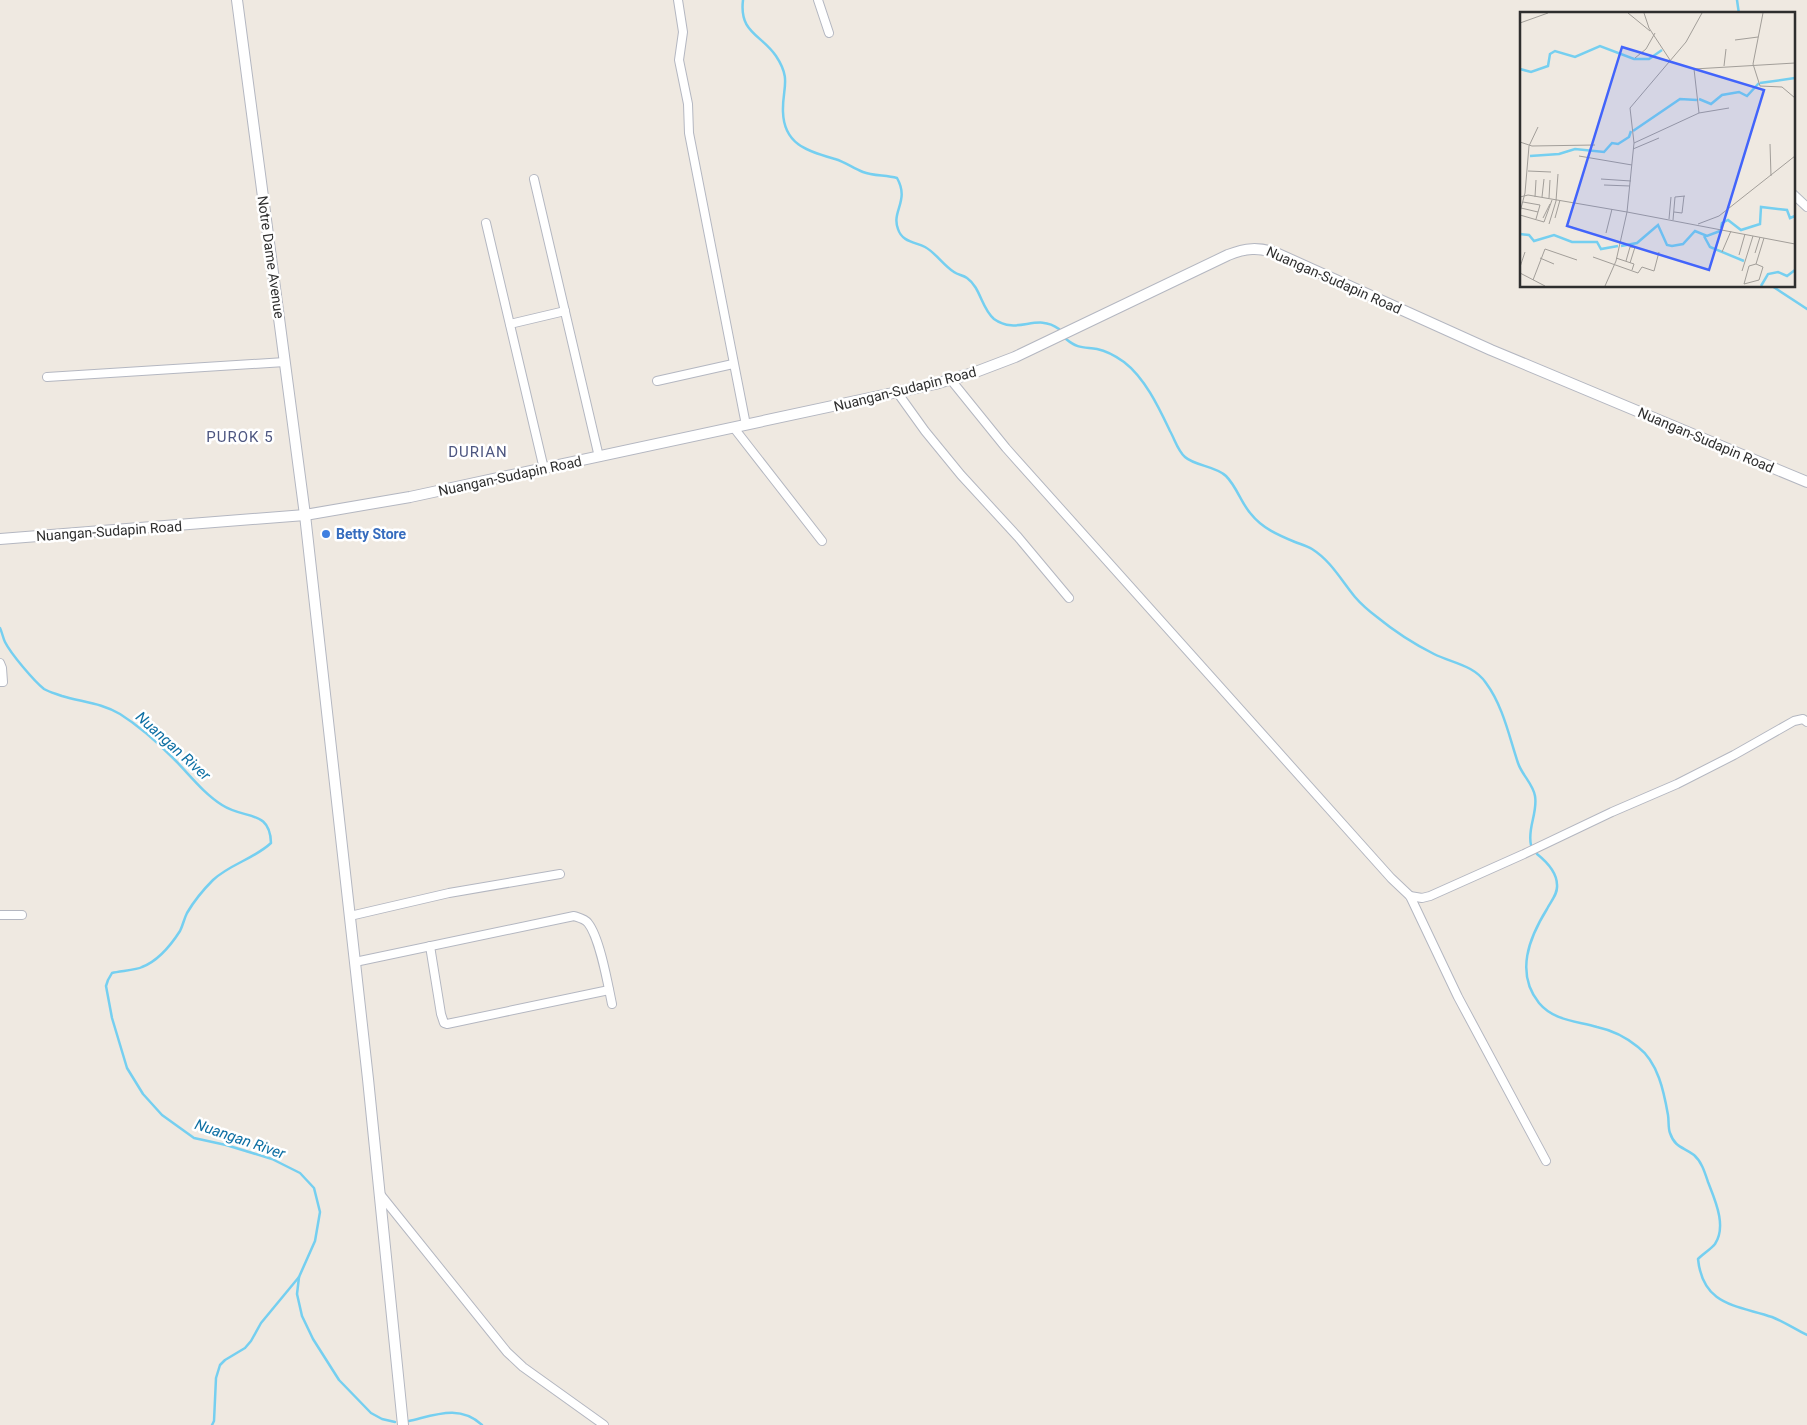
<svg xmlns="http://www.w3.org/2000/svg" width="1807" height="1425" viewBox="0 0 1807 1425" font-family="Roboto,sans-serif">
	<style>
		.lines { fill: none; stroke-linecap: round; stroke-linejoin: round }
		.stream { stroke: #75cff0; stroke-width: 2.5 }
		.minor-casing { stroke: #b4b7c1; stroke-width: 10 }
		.tertiary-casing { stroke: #b4b7c1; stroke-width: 12 }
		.minor { stroke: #fff; stroke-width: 8 }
		.tertiary { stroke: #fff; stroke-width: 10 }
		.shop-dot { fill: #3f7fe0; stroke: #fff; stroke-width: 2 }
		.labels { text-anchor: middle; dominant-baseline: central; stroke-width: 5; stroke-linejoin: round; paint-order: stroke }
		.street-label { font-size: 14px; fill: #2e2e2e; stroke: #fff }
		.shop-label { font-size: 14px; font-weight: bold; fill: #366cbe; stroke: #fff; text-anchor: start }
		.neighbourhood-label { font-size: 15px; letter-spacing: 1px; fill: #4d5680; stroke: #fff }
		.water-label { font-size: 15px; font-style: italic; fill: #0d6fa3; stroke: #fff }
		.inset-river { fill: none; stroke: #75cff0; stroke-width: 2.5 }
		.inset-road { fill: none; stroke: #a29e99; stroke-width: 1 }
		.view { fill: #4264fb; fill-opacity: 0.15; stroke: #4264fb; stroke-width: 2.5 }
		.inset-edge { fill: none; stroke: #2e2e2e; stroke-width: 2.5 }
	</style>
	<rect width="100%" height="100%" fill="#efe9e1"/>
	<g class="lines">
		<g class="stream">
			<path d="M743,0C739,33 761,34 776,56C792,80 782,88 783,112C784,145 808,151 835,159C845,162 853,168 863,172C873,176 886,175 897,178C910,201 891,211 898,229C902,242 915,242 925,247C936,253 943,265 954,272C958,275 963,275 967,278C981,288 981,308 994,319C1018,336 1036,312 1059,329"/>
			<polyline points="1737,0 1739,14"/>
			<polyline points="1772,286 1807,309"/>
			<path d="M1066,339C1078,349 1083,347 1097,349C1107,351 1117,357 1124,362C1145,378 1159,408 1170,431C1175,440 1178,451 1185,457C1195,466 1216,466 1226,476C1237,487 1241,503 1251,514C1262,528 1278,535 1295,542C1300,544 1307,546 1312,549C1331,561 1341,580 1355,597C1361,604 1369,611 1377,617C1394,631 1414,644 1434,654C1452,663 1474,665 1486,683C1503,706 1509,736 1518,763C1522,775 1533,784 1535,796C1538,813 1527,828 1531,845"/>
			<path d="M0,628C2,632 3,638 5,642C11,654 34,681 44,689C49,692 57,694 62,696C82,702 102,703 120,714C139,726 157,742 173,758C189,774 203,793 222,805C245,820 270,809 271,843C254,859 230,864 213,880C204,889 194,901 187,913C184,919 183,925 180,931C171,945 158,961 142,967C137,970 120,971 112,973L108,980L106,986L112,1018L127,1068L143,1094L162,1115L194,1138L226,1145L272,1159L300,1173L314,1188L320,1212L315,1241L299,1277L297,1294L302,1316L313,1339L339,1380L371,1413L382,1419L395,1422"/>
			<path d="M1537,854C1547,862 1557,872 1557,885C1558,894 1551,901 1547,909C1529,938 1515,973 1539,1003C1554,1021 1577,1021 1597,1027C1611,1030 1627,1038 1638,1047C1658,1062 1664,1092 1668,1115C1669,1121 1668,1128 1670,1133C1675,1148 1684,1147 1694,1155C1702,1162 1705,1173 1708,1182C1715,1200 1727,1226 1715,1244C1711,1249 1703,1254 1698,1259C1703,1306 1736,1305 1772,1317C1784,1322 1795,1329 1807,1335"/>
			<path d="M409,1421C435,1415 460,1404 482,1425"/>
			<polyline points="212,1425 214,1421 216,1378 220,1365 225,1360 245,1348 251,1341 261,1323 299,1277"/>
		</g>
		<defs>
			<g id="minor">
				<polyline points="678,0 683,32 679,60 688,104 689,133 746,425"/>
				<polyline points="818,0 829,33"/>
				<polyline points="534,179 599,457"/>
				<polyline points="1793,194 1807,207"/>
				<polyline points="486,223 544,469"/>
				<polyline points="510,324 565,311"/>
				<polyline points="47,377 285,362"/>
				<polyline points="951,380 1006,448 1391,878 1410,896 1458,997 1546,1161"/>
				<polyline points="657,381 733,364"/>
				<polyline points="897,392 925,431 961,475 1018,537 1069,598"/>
				<polyline points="734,428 822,541"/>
				<polyline points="0,663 2,668 3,682 0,682"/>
				<polyline points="1410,896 1422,898 1430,896 1524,854 1612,812 1677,784 1734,755 1794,721 1803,719 1807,722"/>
				<polyline points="0,915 22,915"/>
				<polyline points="350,916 449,893 560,874"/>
				<polyline points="430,946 441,1014 444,1023 447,1024 609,990"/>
				<path d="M355,962L574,916C580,918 585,919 588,923C600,938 608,985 612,1004"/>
				<polyline points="380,1194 507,1352 523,1367 604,1425"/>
			</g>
			<g id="tertiary">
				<polyline points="237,0 305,515 368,1079 403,1425"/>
				<path d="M0,539L305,515L410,497L935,384L973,373L1015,357L1228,255C1246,248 1258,247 1276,253L1491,350L1807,482"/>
			</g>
		</defs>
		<use href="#minor" class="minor-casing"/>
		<use href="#tertiary" class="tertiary-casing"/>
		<use href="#minor" class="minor"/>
		<use href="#tertiary" class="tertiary"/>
	</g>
	<circle class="shop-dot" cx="326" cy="534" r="5"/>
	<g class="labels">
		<g class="street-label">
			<text transform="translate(271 257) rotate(82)">Notre Dame Avenue</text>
			<text transform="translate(1334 280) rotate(24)">Nuangan-Sudapin Road</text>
			<text transform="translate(905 389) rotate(-14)">Nuangan-Sudapin Road</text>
			<text transform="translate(1706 440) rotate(23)">Nuangan-Sudapin Road</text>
			<text transform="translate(510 476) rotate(-12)">Nuangan-Sudapin Road</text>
			<text transform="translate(109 531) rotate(-4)">Nuangan-Sudapin Road</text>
		</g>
		<g class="shop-label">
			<text x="336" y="534">Betty Store</text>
		</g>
		<g class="neighbourhood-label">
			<text x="240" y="437">PUROK 5</text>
			<text x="478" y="452">DURIAN</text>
		</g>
		<g class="water-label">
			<text transform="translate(173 746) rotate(42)">Nuangan River</text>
			<text transform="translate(240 1139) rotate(19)">Nuangan River</text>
		</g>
	</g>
	<g transform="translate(1520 12)">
		<rect width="275" height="275" fill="#efe9e1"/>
		<path class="inset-river" d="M0,57L11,60L28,54L30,42L35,39L55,45L80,34L114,47H129L142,38M240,71L275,66M179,87L191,92L202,83L219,80L227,84L239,71M113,119L160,87L177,88M10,144L39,142L55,137L84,140L92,131L98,132L109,125L111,119M201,216L202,211L208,208L221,218L240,212L241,195L267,198L270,206L275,204M0,222L9,223L14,229L34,223L52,230H77L81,237L98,234M184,224L190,235L224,249M101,234L117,231L138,213L147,233L152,234L163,232L175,219L187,224L200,219M241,274L248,262L258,260L267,264L275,258"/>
		<path class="inset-road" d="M108,1L130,19M124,1L129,16L150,48M243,1L233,52L240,74L262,75L275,86M0,11L28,1M215,28L238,25M115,46L126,37L135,21M204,54L206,37M179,101L174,57L275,51M0,130L12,134L75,133M114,131L179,101L209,96M250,132L251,164M113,137L139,126M59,144L112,153M8,159L31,160M81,167L111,169M84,173L110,174M0,185L8,183L107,200L275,232M15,185L16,168M22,185L24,167M29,186L30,168M3,190L20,193L16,207M1,196L18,200M0,200L5,181L9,134L18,115M154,200L162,201L164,184M0,203L24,210L32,188M23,206L30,192M35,206L40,188M149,207L151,185M153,208L155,185L165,184M29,212L36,189L38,162M178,212L199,204L275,144M86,221L92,197M202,240L211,219M235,241L240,225M219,243L225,222M73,245L118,261L122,255L134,259L139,240M20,246L34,252M96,246L114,252L112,258M106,249L110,235H115L110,251M236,252L243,255L239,268L224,272L229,254ZM236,252L244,226M0,255L5,240M222,259L233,224M0,261L25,274M13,268L25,237L57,248M85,274L96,249L107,200L114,131L110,96L166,30L182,1"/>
		<path class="view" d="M102,35L244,78L189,258L47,214Z"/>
		<rect width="275" height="275" class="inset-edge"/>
	</g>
</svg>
